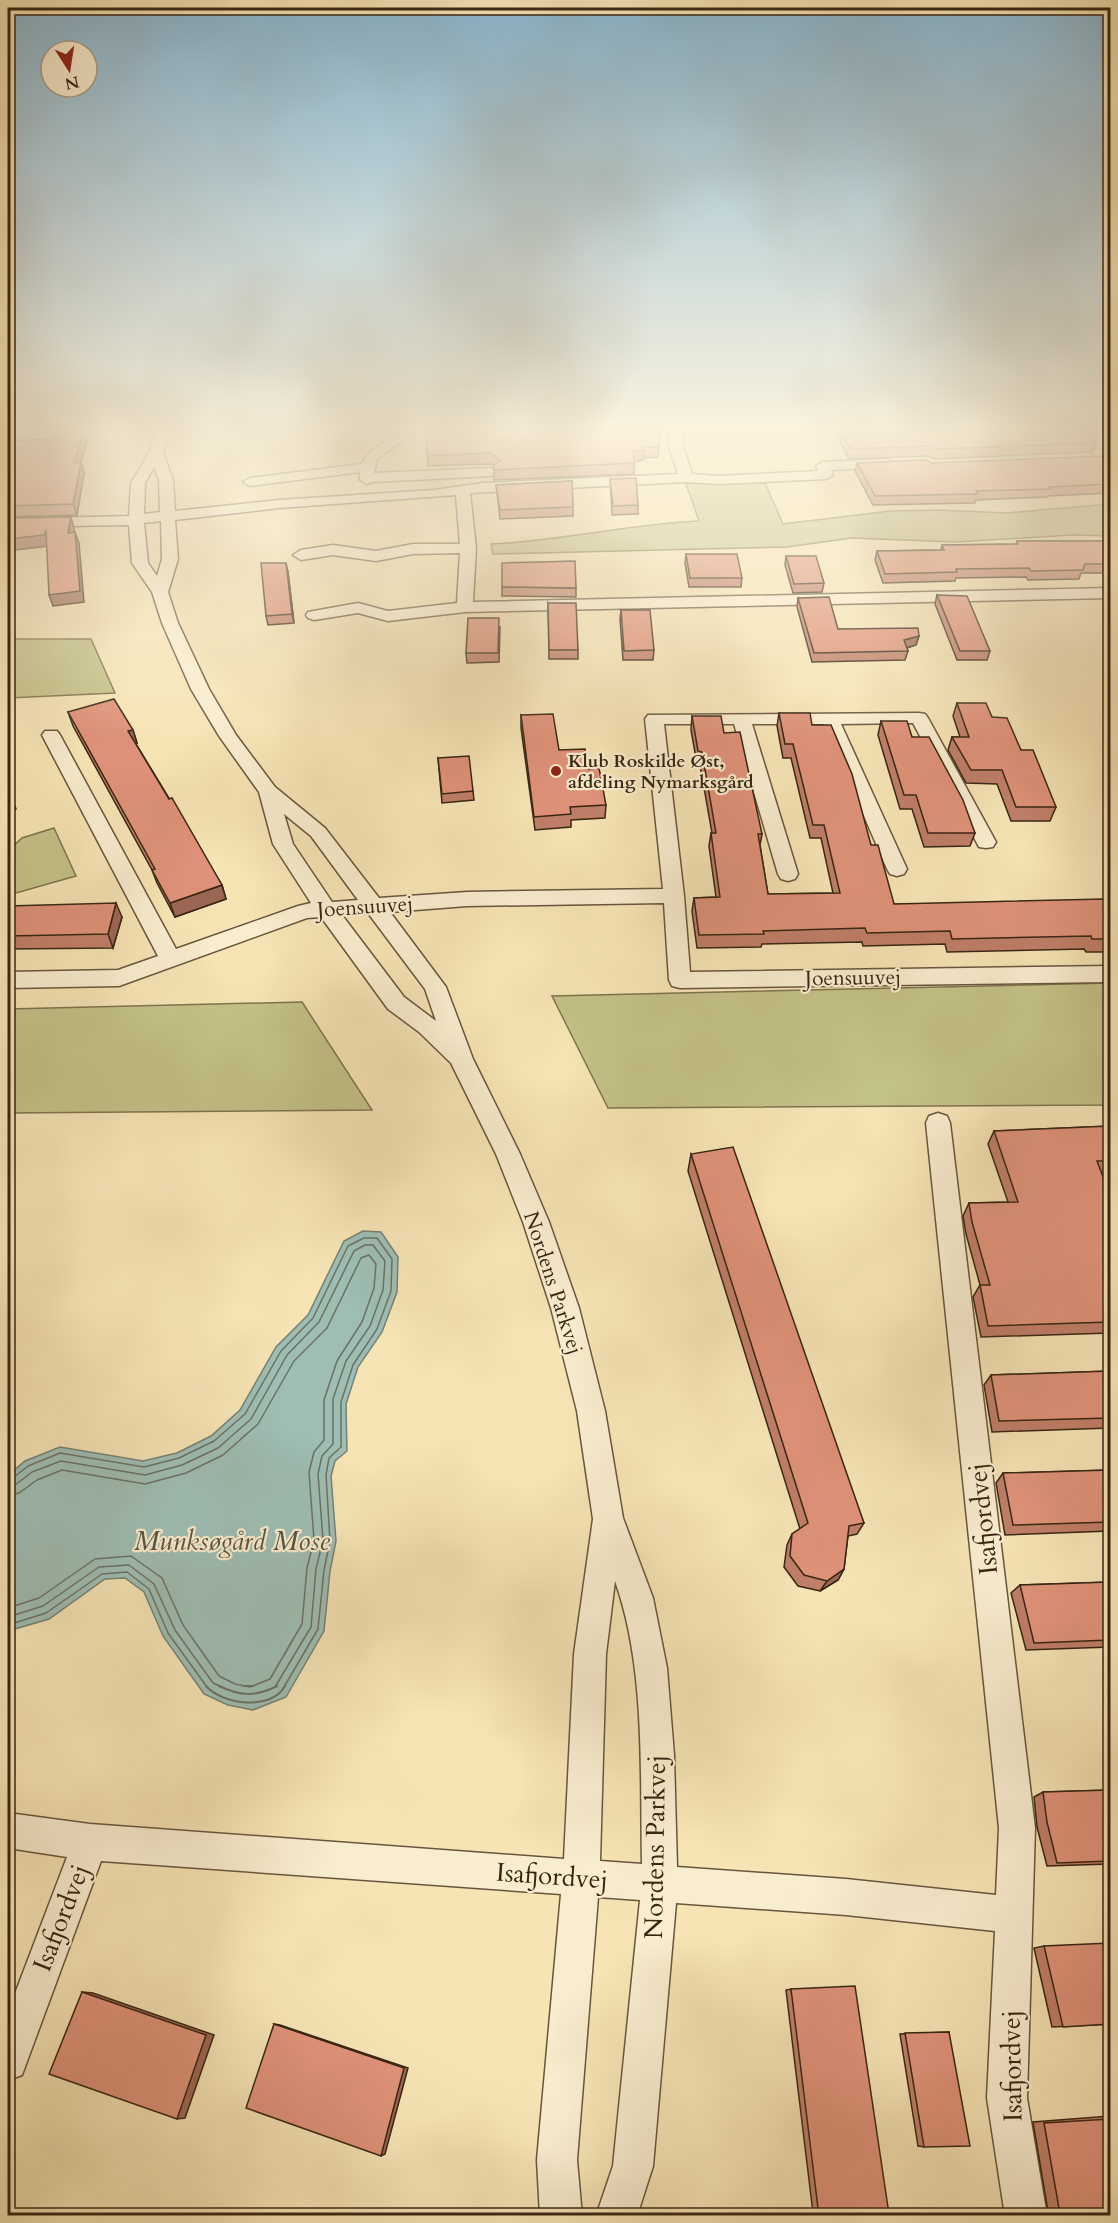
<svg xmlns="http://www.w3.org/2000/svg" width="1118" height="2223" viewBox="0 0 1118 2223" font-family="Cardo,serif">
	<style>
		.green { fill: #c3c288; stroke: #7e744e; stroke-width: 1.5 }
		.water { fill: #9ebeb4; stroke: #758174; stroke-width: 1.5 }
		.lines { fill: none; stroke-linecap: round; stroke-linejoin: round }
		.shore-far1 { stroke: #6b7264; stroke-width: 1.5 }
		.shore { stroke: #6b7264; stroke-width: 2 }
		.street-casing { stroke: #68563c; stroke-width: 3 }
		.street { fill: #f9edcf; fill-rule: evenodd }
		.wall { fill: #c07e68; stroke: #382613; stroke-width: 1.5 }
		.shaded-wall { fill: #9c6655; stroke: #382613; stroke-width: 1.5 }
		.building { fill: #df9279; stroke: #382613; stroke-width: 1.5 }
		.poi-dot { fill: #8f2418; stroke: #f9edcf; stroke-width: 2 }
		.labels { text-anchor: middle; dominant-baseline: central; stroke-width: 4.5; stroke-linejoin: round; paint-order: stroke }
		.far-poi-label { font-size: 18px; font-weight: bold; fill: #382613; stroke: #f9edcf; text-anchor: start }
		.street-label { font-size: 21px; fill: #382613; stroke: #f9edcf }
		.near-street-label { font-size: 26px; fill: #382613; stroke: #f9edcf }
		.near-water-label { font-size: 27px; font-style: italic; fill: #575443; stroke: #f9edcf }
	</style>
	<rect width="100%" height="100%" fill="#f6e4b5"/>
	<filter id="stains"><feTurbulence type="fractalNoise" baseFrequency=".00333" numOctaves="4"/><feColorMatrix values="0 0 0 0 .2 0 0 0 0 .09 0 0 0 0 .02 0 0 0 .5 -.17"/></filter>
	<radialGradient id="worn" r=".72"><stop offset=".6" stop-color="#630" stop-opacity="0"/><stop offset="1" stop-color="#630" stop-opacity=".3"/></radialGradient>
	<g class="green">
		<path d="M702,483H765L783,524L890,511L939,510L1006,513L1110,504V536L1072,535L956,542L852,538L787,547L493,554L491,544C561,541 629,524 699,521L686,484Z"/>
		<polygon points="8,639 91,639 115,693 8,698"/>
		<polygon points="54,828 76,876 16,893 8,889 8,851 22,838"/>
		<polygon points="1110,983 1110,1105 608,1108 552,996"/>
		<polygon points="302,1002 372,1110 8,1113 8,1009"/>
	</g>
	<polygon class="water" points="363,1231 381,1232 398,1257 397,1292 382,1332 358,1367 346,1404 347,1451 335,1461 331,1476 336,1541 330,1571 324,1631 286,1697 253,1710 228,1705 204,1694 163,1636 144,1592 125,1578 105,1579 49,1619 8,1631 8,1475 25,1461 60,1447 143,1461 177,1453 211,1436 240,1410 276,1347 308,1315 344,1241"/>
	<g class="lines">
		<g class="shore-far1">
			<polyline points="8,1479 13,1478 28,1466 60,1453 144,1467 179,1458 214,1441 245,1414 281,1351 313,1318 348,1246 364,1238 377,1238 392,1259 391,1291 377,1329 353,1365 341,1402 341,1447 329,1458 326,1475 330,1541 324,1570 318,1629 284,1687"/>
			<polyline points="8,1486 15,1485 32,1472 61,1461 145,1475 182,1465 218,1448 251,1419 287,1355 319,1322 354,1251 365,1245 373,1245 385,1261 383,1290 370,1326 346,1361 333,1399 333,1444 322,1456 318,1474 323,1540 316,1569 311,1627 275,1687"/>
			<polyline points="8,1495 19,1493 37,1480 62,1470 145,1484 186,1473 223,1455 258,1424 294,1361 327,1328 361,1258 369,1255 376,1264 374,1288 362,1322 337,1361 324,1400 324,1440 314,1452 309,1472 314,1540 307,1568 302,1624 270,1679 250,1687 235,1684 219,1676 183,1625 162,1578 131,1556 95,1559 39,1598 8,1608"/>
			<polyline points="8,1617 43,1606 99,1567 129,1565 154,1584 175,1630 213,1683 222,1687"/>
			<polyline points="8,1625 46,1613 102,1574 127,1572 149,1589 168,1633 207,1687"/>
		</g>
		<g class="shore">
			<path d="M206,1686C223,1705 271,1711 285,1686"/>
			<path d="M219,1686C240,1696 256,1697 277,1686"/>
			<polyline points="244,1686 253,1686"/>
		</g>
		<defs>
			<g id="street">
				<path d="M156,429H170L163,453L173,480L175,511L279,500L434,490L483,483L678,474L668,443L670,429H684L682,443L692,474L719,476L818,471L816,466L823,462L888,459L895,463L888,467L831,470L833,475L826,479L719,484L686,482L470,493L476,548L473,602L1110,588V598L465,612L388,621L358,613L314,620L308,618L306,615L308,612L358,603L388,611L457,603L460,553L413,554L376,561L333,555L301,560L293,555L301,550L333,545L376,551L413,544H460L456,495L279,508L175,520L178,559L168,592L178,623L209,689L236,735L275,787L325,828L379,898L467,892L663,889L645,719L648,715L919,713L925,714L928,718L996,842L993,847L986,848L979,847L913,723L841,724L907,869L904,874L897,876L890,874L887,869L824,724H752L798,874L795,879L788,881L781,879L778,874L734,724H664L684,896L690,972L1110,966V982L680,988L672,986L669,980L664,903L467,906L390,912L446,987L473,1059L520,1154L549,1222L579,1308L605,1411L623,1518L653,1598L667,1668L674,1755L677,1867L846,1879L996,1895L999,1828L926,1123L929,1116L938,1113L947,1116L950,1123L1035,1828L1027,2098L1047,2216H1005L987,2098L995,1931L846,1915L676,1903L653,2166L637,2216H596L613,2166L640,1900L598,1897L577,2160L582,2216H540L537,2160L561,1894L101,1861L22,2075L8,2080V2012L67,1857L8,1848V1813L90,1824L564,1859L574,1654L593,1519L577,1411L551,1308L523,1222L496,1154L451,1063L419,1032L388,1009L321,917L307,918L119,986L8,988V972L118,970L158,956L42,735L45,731H57L60,735L176,949L298,906L311,903L273,844L259,792L219,736L191,689L162,623L152,592L132,563L129,525L8,527V519L129,516L131,483L149,453ZM154,467L159,480L160,512L144,514L145,483ZM161,521L162,559L157,576L148,563L144,523ZM284,814L311,836L358,900L332,902L293,844ZM368,913L425,989L436,1021L404,997L342,915ZM615,1581C646,1668 640,1773 642,1864L600,1861L606,1654Z"/>
				<polygon points="405,429 420,429 377,459 374,473 491,468 498,472 491,476 373,482 367,484 360,480 360,472 250,486 243,482 250,478 361,464 372,450"/>
			</g>
		</defs>
		<use href="#street" class="street-casing"/>
		<use href="#street" class="street"/>
	</g>
	<g class="wall">
		<polygon points="91,429 81,462 84,473 77,515 8,517 8,441 52,439"/>
		<polygon points="660,429 658,457 643,458 643,460 634,461 634,474 494,480 494,466 492,464 428,466 425,431"/>
		<polygon points="838,429 1090,429 1098,439 1095,449 1093,449 1092,452 934,459 928,456 849,459 837,436"/>
		<polygon points="857,463 1110,463 1110,493 1048,496 1047,497 976,500 975,503 873,505 855,471"/>
		<polygon points="610,479 638,505 638,514 612,515"/>
		<polygon points="572,481 573,516 500,519 496,485"/>
		<polygon points="1017,541 1110,541 1110,573 1081,573 1079,579 1028,580 1026,577 956,578 955,581 883,583 875,560 877,551 941,550 942,545 1016,544"/>
		<polygon points="686,554 742,578 741,587 689,587 685,563"/>
		<polygon points="786,556 824,583 822,592 793,593 785,565"/>
		<polygon points="288,572 294,623 268,625 266,616"/>
		<polygon points="502,587 576,588 576,597 502,596"/>
		<polygon points="937,595 990,651 987,660 957,660 935,604"/>
		<polygon points="798,598 838,629 919,636 916,645 907,648 908,651 905,660 812,662 797,607"/>
		<polygon points="548,603 578,650 578,659 549,659"/>
		<polygon points="621,610 654,650 653,660 623,660 620,619"/>
		<polygon points="500,627 499,662 467,663 466,653"/>
		<polygon points="957,703 992,717 1021,750 1056,807 1050,821 1011,821 997,784 966,783 948,750 952,737 960,737 953,716"/>
		<polygon points="68,712 133,730 137,743 136,744 222,885 226,899 175,917 157,883 152,870 73,726"/>
		<polygon points="779,713 812,725 871,845 894,904 1110,913 1110,952 1086,952 1084,949 947,952 945,944 863,946 862,942 762,944 761,947 697,948 692,911 694,898 716,897 709,846 711,833 712,833 700,765 697,764 691,730 692,716 724,733 762,834 760,845 768,894 833,893 821,838 810,838 791,758 783,758 777,726"/>
		<polygon points="521,715 559,750 588,769 606,805 605,818 571,820 571,827 535,830 521,728"/>
		<polygon points="881,721 912,737 975,833 970,846 924,847 912,809 900,809 878,735"/>
		<polygon points="438,758 473,791 474,800 442,803"/>
		<polygon points="8,906 122,917 113,948 8,949"/>
		<polygon points="1110,1126 1110,1173 1102,1173 1110,1195 1110,1333 981,1337 973,1297 980,1285 966,1234 963,1216 969,1203 1008,1202 988,1144 994,1131"/>
		<polygon points="691,1154 864,1523 857,1534 848,1536 844,1569 838,1580 820,1591 798,1586 784,1567 787,1545 792,1534 800,1529 688,1171"/>
		<polygon points="1110,1371 1110,1428 992,1432 984,1385 991,1375"/>
		<polygon points="1110,1470 1110,1531 1005,1535 996,1483 1003,1473"/>
		<polygon points="1110,1582 1110,1647 1026,1650 1011,1593 1020,1585"/>
		<polygon points="1110,1790 1110,1864 1047,1866 1037,1827 1034,1797 1043,1792"/>
		<polygon points="1044,1946 1110,2024 1052,2027 1034,1948"/>
		<polygon points="791,1989 856,2216 816,2216 813,2213 786,1990"/>
		<polygon points="949,2032 924,2147 918,2146 900,2034"/>
		<polygon points="1110,2116 1110,2211 1060,2214 1048,2211 1033,2122"/>
	</g>
	<g class="shaded-wall">
		<polygon points="85,429 91,429 77,473 74,463"/>
		<polygon points="644,450 643,460 633,462 633,451"/>
		<polygon points="81,462 84,473 77,515 73,504"/>
		<polygon points="71,517 74,528 72,544 68,533"/>
		<polygon points="46,531 48,546 8,551 8,539"/>
		<polygon points="75,532 79,543 84,602 53,606 49,595"/>
		<polygon points="286,563 288,572 294,623 292,614"/>
		<polygon points="919,636 916,645 902,649 904,640"/>
		<polygon points="133,730 137,743 133,745 128,731"/>
		<polygon points="12,799 16,809 8,813 8,801"/>
		<polygon points="222,885 226,899 175,917 170,903"/>
		<polygon points="116,903 122,917 113,948 108,934"/>
		<polygon points="844,1569 838,1580 820,1591 827,1581"/>
		<polygon points="82,1992 93,1993 214,2035 185,2118 177,2119"/>
		<polygon points="274,2024 280,2025 408,2068 385,2154 381,2156"/>
	</g>
	<g class="building">
		<polygon points="56,429 85,429 74,463 81,462 73,504 8,506 8,441 52,439"/>
		<polygon points="426,429 660,429 658,447 643,447 644,450 633,451 634,463 494,470 493,466 500,461 491,453 427,456"/>
		<polygon points="840,429 1090,429 1098,439 1093,439 1096,443 937,449 930,446 850,449"/>
		<polygon points="1105,456 1110,463 1110,484 1049,487 1050,489 976,491 978,494 875,496 857,463 926,460 932,463"/>
		<polygon points="636,478 638,505 613,506 610,479"/>
		<polygon points="572,481 573,507 500,510 496,485"/>
		<polygon points="71,517 68,533 75,532 80,591 49,595 46,531 44,535 8,539 8,518"/>
		<polygon points="1017,541 1110,541 1110,564 1085,564 1083,570 1031,571 1029,568 956,569 957,572 885,574 877,551 944,550 942,545 1018,544"/>
		<polygon points="686,554 737,554 742,578 690,578"/>
		<polygon points="786,556 816,556 824,583 794,584"/>
		<polygon points="575,561 576,588 502,587 502,563"/>
		<polygon points="261,563 286,563 292,614 266,616"/>
		<polygon points="937,595 967,596 990,651 960,651"/>
		<polygon points="829,597 838,629 918,628 919,636 904,640 908,651 814,653 798,598"/>
		<polygon points="548,603 576,603 578,650 549,650"/>
		<polygon points="621,610 650,610 654,650 624,651"/>
		<polygon points="468,618 499,618 498,653 466,653"/>
		<polygon points="114,699 133,730 128,731 169,799 172,798 222,885 170,903 152,870 155,869 68,712"/>
		<polygon points="957,703 986,703 992,717 1007,718 1021,750 1033,750 1056,807 1016,807 1002,770 971,770 952,737 969,737"/>
		<polygon points="779,713 810,713 812,725 831,725 852,774 871,845 878,845 894,904 1104,899 1110,913 1110,939 1092,939 1091,936 952,939 950,931 867,933 865,928 763,931 764,934 699,935 694,898 720,897 711,833 716,833 702,752 698,751 692,716 721,716 724,733 740,732 762,834 758,834 768,894 840,893 824,825 813,825 793,744 785,744"/>
		<polygon points="553,714 559,750 585,749 588,769 599,768 606,805 570,807 571,814 534,817 521,715"/>
		<polygon points="881,721 907,721 912,737 929,737 963,800 975,833 928,833 916,795 904,795"/>
		<polygon points="469,756 473,791 442,794 438,758"/>
		<polygon points="8,795 12,799 8,801"/>
		<polygon points="116,903 108,934 8,936 8,906"/>
		<polygon points="1110,1126 1110,1161 1097,1161 1110,1195 1110,1322 988,1326 980,1285 990,1285 972,1222 969,1203 1018,1202 994,1131"/>
		<polygon points="733,1147 864,1523 849,1526 844,1569 827,1581 804,1575 790,1556 792,1534 808,1523 691,1154"/>
		<polygon points="1110,1371 1110,1418 999,1421 991,1375"/>
		<polygon points="1110,1470 1110,1522 1013,1525 1003,1473"/>
		<polygon points="1110,1582 1110,1640 1034,1643 1020,1585"/>
		<polygon points="1110,1790 1110,1861 1057,1863 1047,1822 1043,1792"/>
		<polygon points="1110,1943 1110,2024 1063,2027 1044,1946"/>
		<polygon points="855,1986 889,2214 856,2216 819,2216 791,1989"/>
		<polygon points="82,1992 206,2035 177,2119 49,2074"/>
		<polygon points="274,2024 404,2068 381,2156 246,2108"/>
		<polygon points="949,2032 970,2146 924,2147 905,2033"/>
		<polygon points="1110,2119 1110,2211 1060,2214 1044,2123"/>
	</g>
	<linearGradient id="sky" x2="0" y2="1"><stop stop-color="#8ab8d3"/><stop offset="0.58" stop-color="#fbf3de"/><stop offset="1" stop-color="#fbf3de" stop-opacity="0"/></linearGradient>
	<rect width="1118" height="740" fill="url(#sky)"/>
	<circle class="poi-dot" cx="556" cy="771" r="6"/>
	<g class="labels">
		<g class="far-poi-label">
			<text x="568" y="761">Klub Roskilde Øst,<tspan x="568" dy="21">afdeling Nymarksgård</tspan></text>
		</g>
		<g class="street-label">
			<text transform="translate(365 907) rotate(-4)">Joensuuvej</text>
			<text transform="translate(853 978) rotate(-1)">Joensuuvej</text>
			<text transform="translate(553 1283) rotate(72)">Nordens Parkvej</text>
		</g>
		<g class="near-street-label">
			<text transform="translate(983 1519) rotate(-96)">Isafjordvej</text>
			<text transform="translate(655 1847) rotate(-89)">Nordens Parkvej</text>
			<text transform="translate(552 1876) rotate(4)">Isafjordvej</text>
			<text transform="translate(61 1918) rotate(-69)">Isafjordvej</text>
			<text transform="translate(1012 2066) rotate(-91)">Isafjordvej</text>
		</g>
		<g class="near-water-label">
			<text x="232" y="1541">Munksøgård Mose</text>
		</g>
	</g>
	<rect width="1118" height="2223" fill="none" stroke="#f6e4b5" stroke-width="30"/>
	<rect x="9" y="9" width="1100" height="2205" fill="none" stroke="#382613" stroke-width="3"/>
	<rect x="15" y="15" width="1088" height="2193" fill="none" stroke="#382613" stroke-width="1.5"/>
	<g transform="translate(69 69) rotate(168)"><circle r="28" fill="#f9edcf" stroke="#ac9d84" stroke-width="1.5"/>
	<path d="M0-4.5L10 22L0 15L-10 22Z" fill="#8f2418"/>
	<text y="-9" font-size="16" font-weight="bold" text-anchor="middle" fill="#382613">N</text>
	</g>
	<rect width="100%" height="100%" filter="url(#stains)"/>
	<rect width="100%" height="100%" fill="url(#worn)"/>
</svg>
